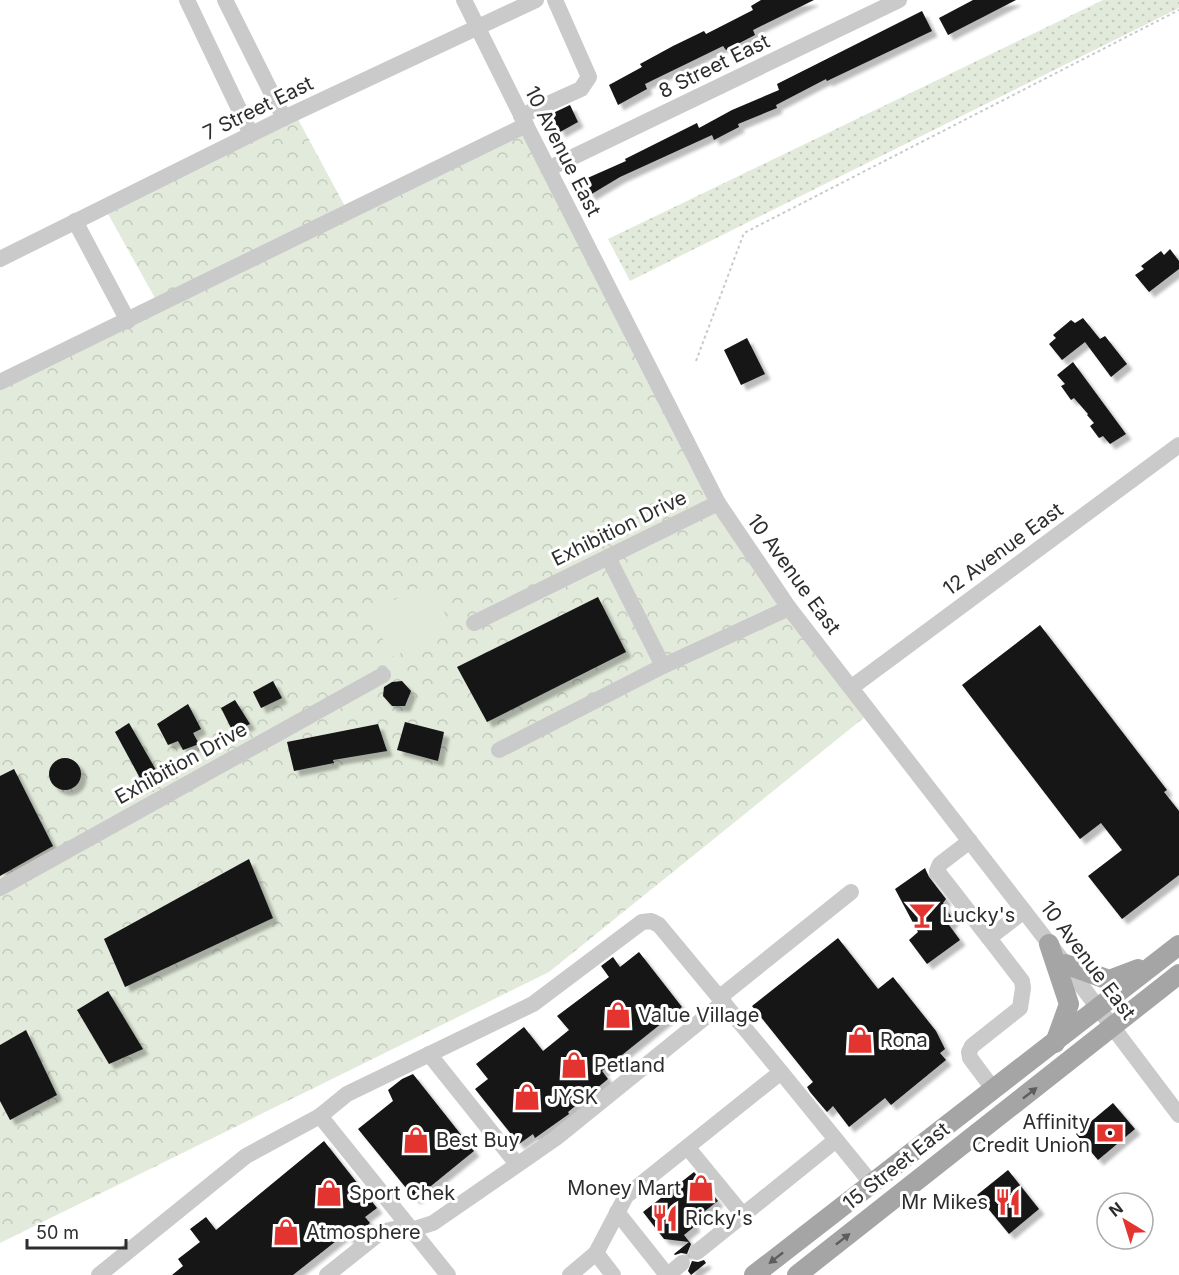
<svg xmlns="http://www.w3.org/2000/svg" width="1179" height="1275" viewBox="0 0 1179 1275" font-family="Inter,sans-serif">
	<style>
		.grass { fill: url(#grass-dots) }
		.park { fill: url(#park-crowns) }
		.pitch { fill: #e2ebdb }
		.building { fill: #141414; filter: url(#shadow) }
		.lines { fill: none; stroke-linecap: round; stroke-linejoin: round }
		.path { stroke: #cacaca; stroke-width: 2; stroke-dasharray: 3 3; stroke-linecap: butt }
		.minor { stroke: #cacaca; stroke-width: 16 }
		.major { stroke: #a5a5a5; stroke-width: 20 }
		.oneway { fill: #5d5d5d }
		.labels { text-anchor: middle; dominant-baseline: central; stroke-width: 6; stroke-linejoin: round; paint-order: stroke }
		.street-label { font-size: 20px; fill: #2d2d2d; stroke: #fff }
		.poi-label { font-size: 20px; fill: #2d2d2d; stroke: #fff; text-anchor: start }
	</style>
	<defs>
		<pattern id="grass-dots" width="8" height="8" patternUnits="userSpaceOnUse" patternTransform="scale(1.5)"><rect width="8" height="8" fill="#e2ebdb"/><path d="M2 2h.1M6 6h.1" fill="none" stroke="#c2cabc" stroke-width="1.8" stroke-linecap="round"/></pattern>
		<pattern id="park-crowns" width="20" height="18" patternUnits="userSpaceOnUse" patternTransform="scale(1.5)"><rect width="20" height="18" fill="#e2ebdb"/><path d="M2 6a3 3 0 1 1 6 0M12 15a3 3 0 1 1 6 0" fill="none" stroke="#c2cabc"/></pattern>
		<filter id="shadow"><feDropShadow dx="5.5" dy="5.5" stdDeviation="1.5" flood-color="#0004"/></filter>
	</defs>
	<rect width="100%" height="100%" fill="#fff"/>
	<polygon class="grass" points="1103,0 1179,0 1179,8 630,281 608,239"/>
	<polygon class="park" points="293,110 347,210 522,125 712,502 871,712 549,972 0,1243 0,382 160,307 103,205"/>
	<polygon class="pitch" points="428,583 453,628 393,657 368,613"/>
	<g class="building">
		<polygon points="761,0 814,0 753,30 755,35 726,50 723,46 645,84 647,89 618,105 609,85 642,67 640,64 673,46 704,31 706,34 753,10 751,6"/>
		<polygon points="973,0 1016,0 948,35 939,18"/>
		<polygon points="922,11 932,31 827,81 826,79 776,105 777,108 738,124 739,127 714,140 712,135 620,177 590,195 583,180 626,161 625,159 697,123 699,128 732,110 779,90 777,84"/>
		<polygon points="570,105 578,122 560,132 551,114"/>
		<polygon points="1170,249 1179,261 1179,269 1149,292 1135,275 1144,269 1141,266 1161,251 1164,255"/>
		<polygon points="1083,318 1100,339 1105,336 1127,364 1111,377 1085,342 1062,360 1049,344 1056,338 1053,335 1071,320 1075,323"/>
		<polygon points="747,338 765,374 741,385 724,350"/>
		<polygon points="1073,362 1126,434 1110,444 1103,436 1099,438 1090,426 1094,423 1087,415 1088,414 1074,398 1071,400 1061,386 1065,384 1057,375"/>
		<polygon points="598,597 626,652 487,722 457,667"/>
		<polygon points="1040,625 1167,790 1164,792 1179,811 1179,875 1122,919 1088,876 1122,850 1101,823 1080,839 962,685"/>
		<polygon points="273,681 282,698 261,708 253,692"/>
		<polygon points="402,681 411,691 405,706 392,706 383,696 384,687 392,682"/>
		<polygon points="235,700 250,724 233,732 221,708"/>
		<polygon points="188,704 201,729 193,733 199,744 183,750 178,741 168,745 157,724"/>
		<polygon points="405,722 444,732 438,761 397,750"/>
		<polygon points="129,723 156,770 141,780 115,732"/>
		<polygon points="378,724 387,751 333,760 334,763 294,771 287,742"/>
		<circle cx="65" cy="774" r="16"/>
		<polygon points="14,769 53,846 0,876 0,776"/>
		<polygon points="249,859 273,918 125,987 104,939"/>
		<polygon points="925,868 929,877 946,899 943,903 953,920 949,925 960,940 927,964 909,940 918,932 895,889"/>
		<polygon points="838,938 878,989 893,977 936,1031 945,1049 940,1053 946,1060 891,1105 885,1098 849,1127 833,1106 827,1112 810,1092 807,1087 813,1082 752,1006"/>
		<polygon points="639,952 682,1007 602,1071 608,1079 568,1112 569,1114 535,1138 533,1134 519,1144 475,1089 488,1079 476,1064 524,1027 543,1051 569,1030 557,1016 609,977 601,966 613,957 620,967"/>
		<polygon points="108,991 143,1049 109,1064 77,1010"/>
		<polygon points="26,1030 57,1095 10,1120 0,1101 0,1045"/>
		<polygon points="413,1074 474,1151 415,1199 358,1129 393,1101 388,1090 402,1079"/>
		<polygon points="1113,1103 1135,1129 1098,1160 1076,1134"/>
		<polygon points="324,1141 377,1208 365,1217 370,1223 350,1240 345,1234 293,1275 172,1275 183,1266 178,1259 200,1242 190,1229 206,1217 216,1230"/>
		<polygon points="1008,1170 1039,1209 1009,1234 977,1195"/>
		<polygon points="694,1172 718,1201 692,1221 695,1226 684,1235 691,1244 687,1254 681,1253 675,1255 674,1254 689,1242 664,1239 643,1212"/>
		<polygon points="704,1260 706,1263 691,1275 688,1271 692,1261 698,1262"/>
	</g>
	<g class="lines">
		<polyline class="path" points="696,361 744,233 1179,10"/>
		<g class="minor">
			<polyline points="187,0 251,134"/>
			<polyline points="225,0 284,118"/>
			<polyline points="464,0 526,125 718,503 789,608 1065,964 1179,1115"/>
			<polyline points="521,116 581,89 589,77 555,0"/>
			<polyline points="548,169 899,0"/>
			<polyline points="75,221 128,321"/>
			<polyline points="0,259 284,118 536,0"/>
			<polyline points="0,382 526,125"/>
			<polyline points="608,557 663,666"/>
			<polyline points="474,623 718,503"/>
			<polyline points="852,687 1179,445"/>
			<polyline points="499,750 663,666 789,608"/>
			<polyline points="970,841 940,864 937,871 989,938"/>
			<polyline points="0,888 383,675"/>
			<polyline points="720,997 851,892"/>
			<polyline points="429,1054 517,1164"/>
			<polyline points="781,1072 872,1184"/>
			<polyline points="994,1090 970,1058 969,1052 972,1046 1020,1008 1023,988 1022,981 989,938 1024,911"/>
			<polyline points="320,1116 347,1094 533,1004 642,922 651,921 659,925 781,1072 626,1196 596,1253 570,1275"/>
			<polyline points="688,1148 743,1215 836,1140"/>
			<polyline points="617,1212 667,1275"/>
			<polyline points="697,1252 743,1215"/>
			<polyline points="596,1253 613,1275"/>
			<polyline points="99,1275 246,1156 320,1116 448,1275"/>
			<polyline points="327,1275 381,1232 394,1229 411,1230 433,1223 556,1138 724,1002"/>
			<polyline points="668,1275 682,1263"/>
		</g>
		<g class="major">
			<polyline points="1049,944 1069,1004 1055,1043"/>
			<polyline points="1065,964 1109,980 1138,969"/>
			<polyline points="754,1275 1179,945"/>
			<polyline points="797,1275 1179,974"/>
		</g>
	</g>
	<defs><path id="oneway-solid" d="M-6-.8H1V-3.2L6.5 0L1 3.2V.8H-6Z" transform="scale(1.5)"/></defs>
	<g class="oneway">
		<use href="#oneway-solid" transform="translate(1030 1093) rotate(-38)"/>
		<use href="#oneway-solid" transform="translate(843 1239) rotate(-38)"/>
		<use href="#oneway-solid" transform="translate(776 1258) rotate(142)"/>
	</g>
	<defs>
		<symbol id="bar-bare" viewBox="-9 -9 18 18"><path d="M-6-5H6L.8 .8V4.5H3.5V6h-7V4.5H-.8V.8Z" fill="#e4342f" stroke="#fff" stroke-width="2.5" paint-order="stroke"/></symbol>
		<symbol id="shop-bare" viewBox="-9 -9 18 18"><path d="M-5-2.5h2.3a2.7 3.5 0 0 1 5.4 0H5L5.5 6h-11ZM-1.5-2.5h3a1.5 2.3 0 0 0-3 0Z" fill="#e4342f" stroke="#fff" stroke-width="2.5" paint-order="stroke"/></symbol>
		<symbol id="bank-bare" viewBox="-9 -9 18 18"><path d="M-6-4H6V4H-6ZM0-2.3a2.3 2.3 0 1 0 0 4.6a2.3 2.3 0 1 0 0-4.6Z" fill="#e4342f" stroke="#fff" stroke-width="2.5" paint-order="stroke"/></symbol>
		<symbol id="restaurant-bare" viewBox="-9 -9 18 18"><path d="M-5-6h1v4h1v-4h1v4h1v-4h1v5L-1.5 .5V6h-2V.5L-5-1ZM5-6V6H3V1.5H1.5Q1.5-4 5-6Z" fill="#e4342f" stroke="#fff" stroke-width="2.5" paint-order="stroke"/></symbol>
	</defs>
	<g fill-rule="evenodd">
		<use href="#bar-bare" x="903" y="896" width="38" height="38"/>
		<use href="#shop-bare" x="599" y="996" width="38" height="38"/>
		<use href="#shop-bare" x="841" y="1021" width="38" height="38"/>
		<use href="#shop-bare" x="555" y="1046" width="38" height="38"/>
		<use href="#shop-bare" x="508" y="1078" width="38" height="38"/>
		<use href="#bank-bare" x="1091" y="1114" width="38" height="38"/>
		<use href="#shop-bare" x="397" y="1121" width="38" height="38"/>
		<use href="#shop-bare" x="682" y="1169" width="38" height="38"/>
		<use href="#shop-bare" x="310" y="1174" width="38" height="38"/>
		<use href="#restaurant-bare" x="989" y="1183" width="38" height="38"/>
		<use href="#restaurant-bare" x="646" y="1199" width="38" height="38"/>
		<use href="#shop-bare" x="267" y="1213" width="38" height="38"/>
	</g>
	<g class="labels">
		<g class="street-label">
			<text transform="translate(714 66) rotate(-26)">8 Street East</text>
			<text transform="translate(258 108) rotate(-26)">7 Street East</text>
			<text transform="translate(563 151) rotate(63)">10 Avenue East</text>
			<text transform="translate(619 528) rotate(-26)">Exhibition Drive</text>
			<text transform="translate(1003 549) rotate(-36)">12 Avenue East</text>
			<text transform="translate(794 574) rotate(54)">10 Avenue East</text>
			<text transform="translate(181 763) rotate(-29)">Exhibition Drive</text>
			<text transform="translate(1088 960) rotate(53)">10 Avenue East</text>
			<text transform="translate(896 1166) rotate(-38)">15 Street East</text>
		</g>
		<g class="poi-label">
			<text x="942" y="915">Lucky's</text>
			<text x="638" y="1015">Value Village</text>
			<text x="880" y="1040">Rona</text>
			<text x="594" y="1065">Petland</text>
			<text x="547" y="1097">JYSK</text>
			<text x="1090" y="1122" text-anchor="end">Affinity<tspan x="1090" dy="23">Credit Union</tspan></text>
			<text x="436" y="1140">Best Buy</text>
			<text x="681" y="1188" text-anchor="end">Money Mart</text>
			<text x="349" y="1193">Sport Chek</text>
			<text x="988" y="1202" text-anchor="end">Mr Mikes</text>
			<text x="685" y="1218">Ricky's</text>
			<text x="306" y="1232">Atmosphere</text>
		</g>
	</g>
	<g transform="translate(1125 1221) rotate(322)"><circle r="28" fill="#ffffff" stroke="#ababab" stroke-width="1.5"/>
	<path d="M0-4.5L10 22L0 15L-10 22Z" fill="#e4342f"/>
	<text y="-9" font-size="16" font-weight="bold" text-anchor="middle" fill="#2d2d2d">N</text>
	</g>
	<path d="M27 1239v9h99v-9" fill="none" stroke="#2d2d2d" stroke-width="3"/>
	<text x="36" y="1239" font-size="18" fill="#2d2d2d" stroke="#ffffff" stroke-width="4.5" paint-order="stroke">50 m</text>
</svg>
